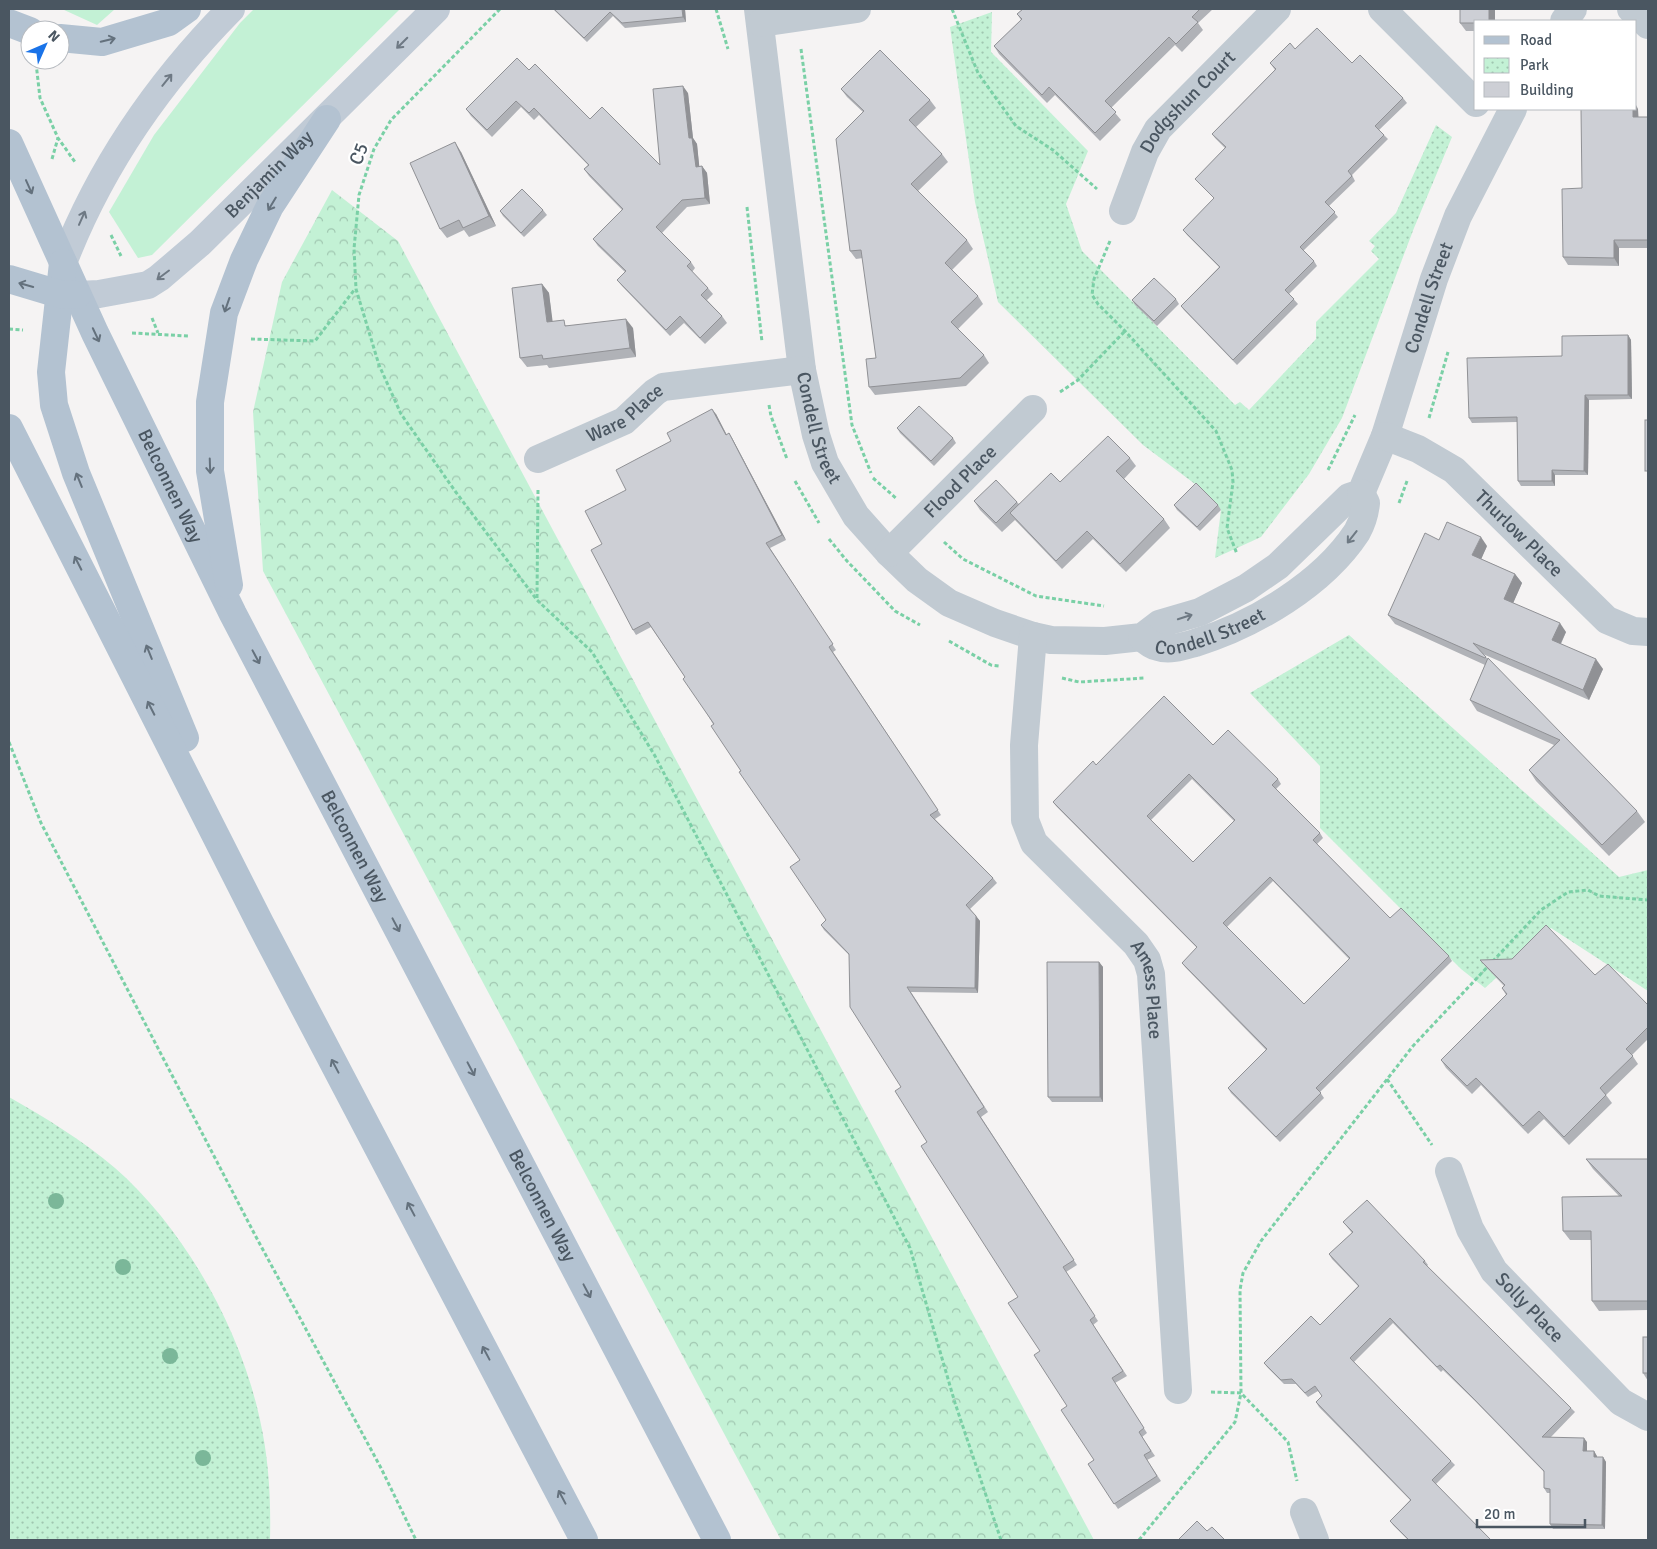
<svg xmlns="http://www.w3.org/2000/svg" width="1657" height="1549" viewBox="0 0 1657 1549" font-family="Signika,sans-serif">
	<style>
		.green { fill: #c3f1d5 }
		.forest { fill: url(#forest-crowns) }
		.park { fill: url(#park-dots) }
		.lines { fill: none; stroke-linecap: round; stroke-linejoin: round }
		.path { stroke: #7ad0a6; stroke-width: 3; stroke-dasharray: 4 2.5; stroke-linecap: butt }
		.minor { stroke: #c1cad2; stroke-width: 28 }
		.secondary { stroke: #c1cbd6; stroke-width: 28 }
		.primary { stroke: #b3c2d1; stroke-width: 28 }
		.tree { fill: #7bb799 }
		.wall { fill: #b0b2b7; fill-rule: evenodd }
		.shaded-wall { fill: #909195 }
		.building { fill: #cdcfd5; stroke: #909195; fill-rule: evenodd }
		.oneway { stroke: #64717d }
		.oneway2 { stroke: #6e7984 }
		.oneway3 { stroke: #6e7983 }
		.labels { text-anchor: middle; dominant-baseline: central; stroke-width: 4.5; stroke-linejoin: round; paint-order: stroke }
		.street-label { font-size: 19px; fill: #4a5661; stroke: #fff }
	</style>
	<defs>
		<pattern id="forest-crowns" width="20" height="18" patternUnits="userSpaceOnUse" patternTransform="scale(1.25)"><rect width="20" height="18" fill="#c3f1d5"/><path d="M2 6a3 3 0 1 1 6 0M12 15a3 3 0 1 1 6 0" fill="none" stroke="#a0c6b0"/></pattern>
		<pattern id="park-dots" width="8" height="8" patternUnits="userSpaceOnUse" patternTransform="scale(1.25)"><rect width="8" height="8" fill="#c3f1d5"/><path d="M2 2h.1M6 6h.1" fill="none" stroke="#a0c6b0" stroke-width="1.8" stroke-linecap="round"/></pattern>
	</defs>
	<rect width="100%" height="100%" fill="#f5f3f3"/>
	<g class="green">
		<polygon points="62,9 115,9 97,25"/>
		<polygon points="254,9 400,9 152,255 138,258 109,212 154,135 240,23"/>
	</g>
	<polygon class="forest" points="332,190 398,241 1094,1540 781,1540 263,571 253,412 282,282"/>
	<g class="park">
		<polygon points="992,12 991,52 1088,151 1066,204 1082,251 1235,405 1240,402 1249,410 1316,339 1316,322 1379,259 1371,251 1375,246 1369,241 1396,213 1436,125 1452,137 1414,228 1342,418 1309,474 1261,537 1215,558 1221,510 1199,487 1143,445 998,302 975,202 950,27"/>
		<polygon points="1349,635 1619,877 1648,870 1648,991 1551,928 1485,988 1461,969 1320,828 1320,766 1250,693"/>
		<path d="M9,1097C46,1118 82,1140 115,1168C185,1229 241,1330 260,1420C269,1460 271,1500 270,1540H9Z"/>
	</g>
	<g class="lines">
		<g class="path">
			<polyline points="500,9 391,120 374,149 359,195 354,249 356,289 379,365 401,414 455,491 537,600 592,652 655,756 910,1248 955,1403 1001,1540"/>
			<polyline points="716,9 728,49"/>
			<polyline points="952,9 978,73 1016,126 1053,150 1097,189"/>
			<polyline points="801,49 852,425 871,473"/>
			<polyline points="36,63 40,98 58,138 75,162"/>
			<polyline points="52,159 58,138"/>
			<polyline points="747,207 762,342"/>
			<polyline points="111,235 121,256"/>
			<polyline points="1110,241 1094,279 1092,295 1098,304 1125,331 1216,431 1232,470 1233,482 1227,528 1237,554"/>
			<polyline points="152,318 158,333"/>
			<polyline points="9,329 23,330"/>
			<polyline points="132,333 188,336"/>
			<polyline points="251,339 315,341 355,289"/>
			<polyline points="1060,392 1078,380 1125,331"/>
			<polyline points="769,405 771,416 787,459"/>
			<polyline points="1429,418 1448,352"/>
			<polyline points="1328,470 1355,415"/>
			<polyline points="873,478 897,499"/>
			<polyline points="795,481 819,523"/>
			<polyline points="1399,503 1407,481"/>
			<polyline points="829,539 847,561 895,611 920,625"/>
			<polyline points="944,542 963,559 1036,596 1104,606"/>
			<polyline points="537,598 538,490"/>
			<polyline points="949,641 991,665 999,666"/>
			<polyline points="1062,678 1079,682 1145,678"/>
			<polyline points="9,742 41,823 255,1235 381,1468 416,1540"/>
			<polyline points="1387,1079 1432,1145"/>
			<polyline points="1211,1392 1241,1393 1288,1442 1297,1481"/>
			<polyline points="1139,1540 1235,1422 1241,1393 1240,1290 1243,1273 1261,1241 1413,1046 1541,910 1568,892 1588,890 1599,896 1648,900"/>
		</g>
		<g class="minor">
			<path id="s1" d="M758,9L802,370L816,435L825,463L856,516L889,553L917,580L949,603L995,623L1033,636L1051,640L1105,641L1142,637L1159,624L1200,612L1246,588L1278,566L1349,497L1361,493L1385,436L1434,279L1458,216L1513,109"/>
			<polyline points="1382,9 1476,103"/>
			<polyline points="1631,9 1648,25"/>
			<polyline points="1564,21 1573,9"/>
			<polyline points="761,23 857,9"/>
			<path id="s2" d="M1123,211L1145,152L1158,129L1277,9"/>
			<path id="s3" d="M1385,436L1418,449L1454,470L1607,620L1633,631L1648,632"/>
			<path id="s4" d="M538,459L624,421L655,392L663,387L802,370"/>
			<path id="s5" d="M889,553L1033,409"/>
			<path id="s6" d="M1033,636L1024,745L1025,820L1034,843L1136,944L1147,960L1151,974L1178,1390"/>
			<path id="s7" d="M1142,637C1146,641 1152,646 1158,647C1170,651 1184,646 1195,643C1254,625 1323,584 1357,532C1362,523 1365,513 1366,503L1361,493"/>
			<path id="s8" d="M1449,1171L1470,1229L1494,1271L1621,1402L1648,1417"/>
			<polyline points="1304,1512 1315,1540"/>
		</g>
		<g class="secondary">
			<path d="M63,263C100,167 159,82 231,9"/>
			<path id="s9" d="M78,295L99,294L148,285L159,278L200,243L436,9"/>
		</g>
		<g class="primary">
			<polyline points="9,23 30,31"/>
			<polyline points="60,38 102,42 169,22 187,9"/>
			<path id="s10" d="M9,143L95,333L233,614L717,1540"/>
			<polyline points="63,263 51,372 54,405 76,473 185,738"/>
			<polyline points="9,279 59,294 77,295"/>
			<polyline points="9,428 260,923 584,1540"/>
			<polyline points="229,585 210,471 210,402 224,313 244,260 270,206 327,119"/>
		</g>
	</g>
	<g class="tree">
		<circle cx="56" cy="1201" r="8"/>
		<circle cx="123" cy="1267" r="8"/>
		<circle cx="170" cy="1356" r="8"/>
		<circle cx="203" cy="1458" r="8"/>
	</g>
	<g class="wall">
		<polygon points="553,9 685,9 686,22 625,28 613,16 587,42 556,12"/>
		<polygon points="1023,9 1213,9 1198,23 1203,30 1182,52 1175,45 1111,108 1121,120 1100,141 1055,95 1047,103 999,54 994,46 1021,20 1017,14"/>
		<polygon points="1476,21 1476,31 1466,31 1460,23"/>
		<polygon points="1295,49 1352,63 1403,98 1407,103 1379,130 1388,139 1352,175 1355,181 1329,206 1338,217 1303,251 1314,261 1317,266 1289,294 1298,304 1237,365 1184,310 1181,306 1219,267 1187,235 1183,230 1214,198 1195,179 1225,148 1215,138 1212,134 1275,70 1270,63"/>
		<polygon points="529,70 590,119 660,165 688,93 693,138 697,144 699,166 702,166 707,173 710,204 687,207 662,233 691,262 695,268 692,272 708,288 713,294 707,300 722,316 727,323 705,344 684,323 670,336 622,286 617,280 625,272 598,246 593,239 622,210 589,176 584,169 588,165 539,115 534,120 521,107 492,137 471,116 466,109"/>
		<polygon points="841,89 930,100 936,108 916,127 942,154 948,162 918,191 967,240 973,249 952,270 978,296 983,304 958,329 984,355 989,363 966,386 875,395 869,387 876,358 863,258 856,259 850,251 863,112 847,97"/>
		<polygon points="1638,109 1638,117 1648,117 1648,248 1619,248 1619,266 1568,265 1563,257 1582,188"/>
		<polygon points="461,152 496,226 469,237 464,230 447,238 440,229"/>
		<polygon points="543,210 547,215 524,237 503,216 500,211"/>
		<polygon points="542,284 549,293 552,322 568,326 633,328 636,357 549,368 547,365 527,367 520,358"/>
		<polygon points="1176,299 1179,304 1157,326 1135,305 1132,300"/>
		<polygon points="1628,335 1631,340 1632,399 1589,400 1588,475 1555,475 1555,486 1521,486 1518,481 1517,422 1472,423 1469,418 1562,356"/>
		<polygon points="716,414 727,435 729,433 732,438 786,540 770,548 836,650 833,652 941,815 935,819 993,878 997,883 970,909 980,921 978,993 911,992 988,1112 981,1117 1077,1265 1066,1272 1098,1321 1093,1325 1127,1376 1115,1383 1147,1433 1142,1437 1155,1456 1147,1460 1161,1481 1118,1509 1088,1464 1094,1460 1040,1351 1018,1297 927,1142 901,1087 849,955 824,930 821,925 826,920 800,860 741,771 685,677 651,627 636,635 633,630 602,544 626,490 671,441"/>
		<polygon points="897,428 953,438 956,443 934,466 900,433"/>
		<polygon points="1130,458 1136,466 1124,479 1164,519 1170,528 1126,572 1093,539 1062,569 1015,520 1002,532 980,510 974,501 1017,502 1019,504 1060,482"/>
		<polygon points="1174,505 1218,505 1221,510 1200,531 1177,510"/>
		<polygon points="1487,546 1481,559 1515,574 1522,583 1513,603 1566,632 1561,644 1603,669 1589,700 1483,654 1637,811 1645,822 1609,856 1536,781 1529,770 1554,745 1477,711 1470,700 1485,665 1395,624 1388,615"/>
		<path d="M1213,745L1278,779L1281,784L1276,789L1320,833L1323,838L1317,844L1390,918L1449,956L1452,961L1320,1092L1324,1098L1280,1142L1231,1093L1228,1088L1266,1050L1185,967L1182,963L1197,948L1056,806L1053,802L1096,765ZM1192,779L1234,821L1193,862L1151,820ZM1273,881L1349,959L1304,1004L1227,927Z"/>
		<polygon points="1480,960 1595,975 1648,1005 1648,1039 1632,1055 1638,1064 1606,1095 1612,1103 1569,1145 1544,1119 1528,1134 1481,1085 1472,1094 1446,1068 1441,1060 1506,995 1502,988 1504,986 1486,967"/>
		<polygon points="1099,962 1103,967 1103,1102 1052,1102 1048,1097"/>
		<polygon points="1586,1159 1648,1159 1648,1310 1599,1311 1592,1301 1591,1240 1570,1240 1563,1231 1619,1196 1593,1169"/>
		<polygon points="1343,1222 1425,1261 1428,1265 1427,1266 1571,1408 1575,1412 1550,1438 1587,1442 1587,1451 1594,1451 1597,1457 1603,1457 1606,1462 1605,1529 1553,1529 1550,1524 1550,1493 1547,1493 1544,1488 1544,1472 1476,1402 1443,1370 1441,1372 1393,1323 1354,1362 1451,1461 1455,1465 1436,1484 1491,1540 1408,1540 1393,1525 1390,1521 1410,1500 1319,1407 1316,1402 1322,1396 1318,1391 1308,1397 1296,1384 1284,1384 1267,1367 1264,1363 1320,1325 1358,1286 1332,1259 1329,1254 1352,1233"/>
		<polygon points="1648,1337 1648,1381 1643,1373"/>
	</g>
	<g class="shaded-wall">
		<polygon points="682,9 685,9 686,22 683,17"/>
		<rect x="1489" y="9" width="6" height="12"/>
		<polygon points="683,86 688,93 693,138 697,144 700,173 696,167 689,138"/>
		<polygon points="1636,105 1638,109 1639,125 1633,117 1633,109 1636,109"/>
		<polygon points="455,142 461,152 496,226 489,216"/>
		<polygon points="702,166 707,173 710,204 705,198"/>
		<polygon points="1614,240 1619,248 1619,266 1614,258"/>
		<polygon points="542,284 549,293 554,332 547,322"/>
		<polygon points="626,319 633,328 636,357 630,348"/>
		<polygon points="1628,335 1631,340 1632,399 1628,395"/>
		<polygon points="1585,395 1589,400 1588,475 1584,471"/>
		<polygon points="712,409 716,414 729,440 726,435"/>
		<polygon points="729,433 732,438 786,540 782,535"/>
		<polygon points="1552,470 1555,475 1555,486 1552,481"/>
		<polygon points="1481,537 1487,546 1479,564 1472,555"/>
		<polygon points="1515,574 1522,583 1511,608 1504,599"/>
		<polygon points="1560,623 1566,632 1558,649 1552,640"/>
		<polygon points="1596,659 1603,669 1589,700 1583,690"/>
		<polygon points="976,916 980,921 978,993 975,988"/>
		<polygon points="1099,962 1103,967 1103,1102 1100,1097"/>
		<polygon points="1584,1438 1587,1442 1587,1456 1583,1451"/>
		<polygon points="1594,1451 1597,1456 1597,1462 1594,1457"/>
		<polygon points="1603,1457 1606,1462 1605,1529 1602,1525"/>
	</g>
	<g class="building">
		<polygon points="554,9 682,9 683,17 622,23 610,12 584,38"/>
		<polygon points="1023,9 1200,9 1192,17 1198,22 1176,44 1169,37 1105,101 1116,112 1095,133 1049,87 1042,95 994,46 1022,19 1017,14"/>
		<polygon points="1460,9 1489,9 1489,21 1476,21 1476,23 1460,23"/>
		<polygon points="1317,28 1352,63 1360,55 1403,98 1375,126 1384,135 1348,171 1352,176 1325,202 1335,212 1300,247 1314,261 1285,290 1294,299 1233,360 1181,306 1220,267 1183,230 1214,198 1195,179 1226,147 1212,134 1276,69 1270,63 1290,43 1295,49"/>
		<polygon points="880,50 930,100 909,120 942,154 911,184 967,240 945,263 978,296 951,322 984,355 960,378 869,387 866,359 876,358 861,250 850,251 836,139 864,111 841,89"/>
		<polygon points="517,58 529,70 535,64 590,119 602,107 660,165 653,89 683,86 689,138 692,138 696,167 702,166 705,198 682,200 656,227 691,262 687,266 708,288 701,295 722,316 700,338 680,316 666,330 617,280 626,271 593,239 623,209 584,169 589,165 534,108 529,113 516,101 487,130 466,109"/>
		<polygon points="1581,109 1633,109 1633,117 1648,117 1648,240 1614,240 1614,258 1563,257 1562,189 1582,188"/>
		<polygon points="455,142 489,216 463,228 459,220 440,229 410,163"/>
		<polygon points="522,189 543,210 521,233 500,211"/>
		<polygon points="1154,278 1176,299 1154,321 1132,300"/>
		<polygon points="542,284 547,322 564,320 565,326 626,319 630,348 543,359 542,355 520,358 512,288"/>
		<polygon points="1628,335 1628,395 1585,395 1584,471 1552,470 1552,481 1518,481 1517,417 1469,418 1467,358 1562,356 1562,336"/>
		<polygon points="919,406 953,438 931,461 897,428"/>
		<polygon points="712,409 726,435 729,433 782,535 766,543 833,644 829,647 938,810 930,815 993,878 966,905 976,916 975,988 907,987 984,1107 977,1112 1074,1260 1063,1267 1095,1316 1090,1320 1123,1371 1112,1378 1144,1428 1139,1432 1151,1451 1144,1455 1157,1476 1114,1504 1088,1464 1094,1460 1061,1410 1067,1406 1034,1355 1040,1351 1008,1303 1018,1297 921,1146 927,1142 895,1091 901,1087 850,1007 849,954 821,925 826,920 790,867 800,860 739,772 741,771 711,726 714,724 683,679 685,677 648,622 633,630 591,550 602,544 585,511 626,490 616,470 671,441 667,433"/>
		<rect x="1645" y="420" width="3" height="51"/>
		<polygon points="1108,436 1130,458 1116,471 1164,519 1120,564 1087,531 1056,561 1010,513 1051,473 1060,482"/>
		<polygon points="996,480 1017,502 996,523 974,501"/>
		<polygon points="1196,483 1218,505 1197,527 1174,505"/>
		<polygon points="1447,522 1481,537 1472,555 1515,574 1504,599 1560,623 1552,640 1596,659 1583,690 1473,643 1486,657 1485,658 1388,615 1425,533 1439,540"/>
		<polygon points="1488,658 1637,811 1602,845 1529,770 1560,740 1470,700"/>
		<path d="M1164,696L1213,745L1228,730L1278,779L1272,785L1320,833L1313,840L1390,918L1401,908L1449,956L1316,1088L1321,1093L1276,1137L1228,1088L1267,1049L1182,963L1197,947L1053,802L1093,761L1096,765ZM1189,774L1235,820L1193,862L1147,816ZM1270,877L1350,958L1304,1004L1223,923Z"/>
		<polygon points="1546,925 1595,975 1608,964 1648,1005 1648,1027 1626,1049 1633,1056 1600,1088 1606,1095 1564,1137 1539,1111 1523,1126 1476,1078 1467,1086 1441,1060 1507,994 1502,988 1505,985 1480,960 1512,959"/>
		<polygon points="1047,962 1099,962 1100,1097 1048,1097"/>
		<polygon points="1586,1159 1648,1159 1648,1301 1592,1301 1591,1231 1563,1231 1562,1197 1622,1196"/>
		<polygon points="1367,1200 1425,1261 1423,1262 1571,1408 1542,1437 1584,1438 1583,1451 1594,1451 1594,1457 1603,1457 1602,1525 1550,1524 1550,1489 1544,1488 1544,1471 1473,1398 1440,1365 1437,1367 1390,1318 1350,1358 1451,1461 1432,1480 1491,1540 1409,1540 1390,1521 1411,1500 1316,1402 1322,1396 1315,1386 1305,1393 1292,1379 1281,1380 1264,1363 1311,1316 1320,1325 1359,1286 1329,1254 1353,1232 1343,1222"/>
		<rect x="1643" y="1337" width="5" height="36"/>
		<polygon points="1197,1521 1207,1531 1212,1527 1225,1540 1178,1540"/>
	</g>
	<defs><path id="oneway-shaft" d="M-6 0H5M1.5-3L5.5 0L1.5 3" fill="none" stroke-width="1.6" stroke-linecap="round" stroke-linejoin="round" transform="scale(1.25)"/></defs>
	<g class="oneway">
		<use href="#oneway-shaft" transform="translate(108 40) rotate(-14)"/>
		<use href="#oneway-shaft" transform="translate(29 187) rotate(66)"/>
		<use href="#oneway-shaft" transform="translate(272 204) rotate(121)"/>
		<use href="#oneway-shaft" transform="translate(26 285) rotate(-164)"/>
		<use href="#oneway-shaft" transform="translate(227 305) rotate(109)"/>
		<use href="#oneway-shaft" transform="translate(96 335) rotate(65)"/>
		<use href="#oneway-shaft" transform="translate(210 466) rotate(88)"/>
		<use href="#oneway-shaft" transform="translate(79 480) rotate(-112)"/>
		<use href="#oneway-shaft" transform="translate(78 563) rotate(-117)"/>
		<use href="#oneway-shaft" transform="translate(149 652) rotate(-112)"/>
		<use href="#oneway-shaft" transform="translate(256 657) rotate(62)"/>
		<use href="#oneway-shaft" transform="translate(151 708) rotate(-117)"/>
		<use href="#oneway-shaft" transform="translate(396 925) rotate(62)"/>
		<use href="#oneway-shaft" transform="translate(335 1066) rotate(-118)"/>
		<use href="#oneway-shaft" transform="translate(471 1069) rotate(62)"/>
		<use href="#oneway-shaft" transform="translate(411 1209) rotate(-118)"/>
		<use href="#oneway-shaft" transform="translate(587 1291) rotate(62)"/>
		<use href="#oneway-shaft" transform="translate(486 1353) rotate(-118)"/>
		<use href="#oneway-shaft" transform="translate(562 1497) rotate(-118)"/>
	</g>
	<g class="oneway2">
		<use href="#oneway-shaft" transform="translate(402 43) rotate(135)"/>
		<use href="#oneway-shaft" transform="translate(167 80) rotate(-51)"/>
		<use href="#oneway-shaft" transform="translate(82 218) rotate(-66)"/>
		<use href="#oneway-shaft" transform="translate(163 275) rotate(143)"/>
	</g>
	<g class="oneway3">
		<use href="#oneway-shaft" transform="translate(1352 537) rotate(128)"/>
		<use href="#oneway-shaft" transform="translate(1185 617) rotate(-18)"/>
	</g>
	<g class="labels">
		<g class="street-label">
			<text stroke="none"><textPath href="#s2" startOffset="129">Dodgshun Court</textPath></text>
			<text transform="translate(359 154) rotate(-69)">C5</text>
			<text stroke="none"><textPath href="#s9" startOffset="235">Benjamin Way</textPath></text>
			<text stroke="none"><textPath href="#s1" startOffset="1322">Condell Street</textPath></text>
			<text stroke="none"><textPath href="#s4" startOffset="99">Ware Place</textPath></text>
			<text stroke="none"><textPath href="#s1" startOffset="424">Condell Street</textPath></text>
			<text stroke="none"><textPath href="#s5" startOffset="101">Flood Place</textPath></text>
			<text stroke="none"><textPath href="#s10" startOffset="379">Belconnen Way</textPath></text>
			<text stroke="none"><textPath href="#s3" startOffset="168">Thurlow Place</textPath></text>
			<text stroke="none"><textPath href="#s7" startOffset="74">Condell Street</textPath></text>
			<text stroke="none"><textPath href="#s10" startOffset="784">Belconnen Way</textPath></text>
			<text stroke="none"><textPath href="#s6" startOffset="401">Amess Place</textPath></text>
			<text stroke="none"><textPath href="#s10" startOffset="1189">Belconnen Way</textPath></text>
			<text stroke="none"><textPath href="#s8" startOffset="161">Solly Place</textPath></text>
		</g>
	</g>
	<rect width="1657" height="1549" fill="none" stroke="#4a5661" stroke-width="20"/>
	<rect x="1474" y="20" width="162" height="90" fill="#ffffff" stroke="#b7bbc0"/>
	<rect x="1484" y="36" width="25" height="8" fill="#b3c2d1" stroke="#b7bbc0"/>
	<text x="1520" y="45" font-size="15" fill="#4a5661">Road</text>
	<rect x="1484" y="58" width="25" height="15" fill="url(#park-dots)" stroke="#b7bbc0"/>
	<text x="1520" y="70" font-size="15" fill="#4a5661">Park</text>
	<rect x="1484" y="82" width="25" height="15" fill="#cdcfd5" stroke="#b7bbc0"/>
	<text x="1520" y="95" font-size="15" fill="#4a5661">Building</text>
	<g transform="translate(45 45) rotate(45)"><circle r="24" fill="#ffffff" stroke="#b7bbc0"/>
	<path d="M0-4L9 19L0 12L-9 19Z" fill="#1a73e8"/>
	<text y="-8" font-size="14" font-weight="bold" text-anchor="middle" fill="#4a5661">N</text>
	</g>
	<path d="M1477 1519v8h108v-8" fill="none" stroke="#4a5661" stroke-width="2.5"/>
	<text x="1484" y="1519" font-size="15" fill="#4a5661" stroke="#ffffff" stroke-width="4" paint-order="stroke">20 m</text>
</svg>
